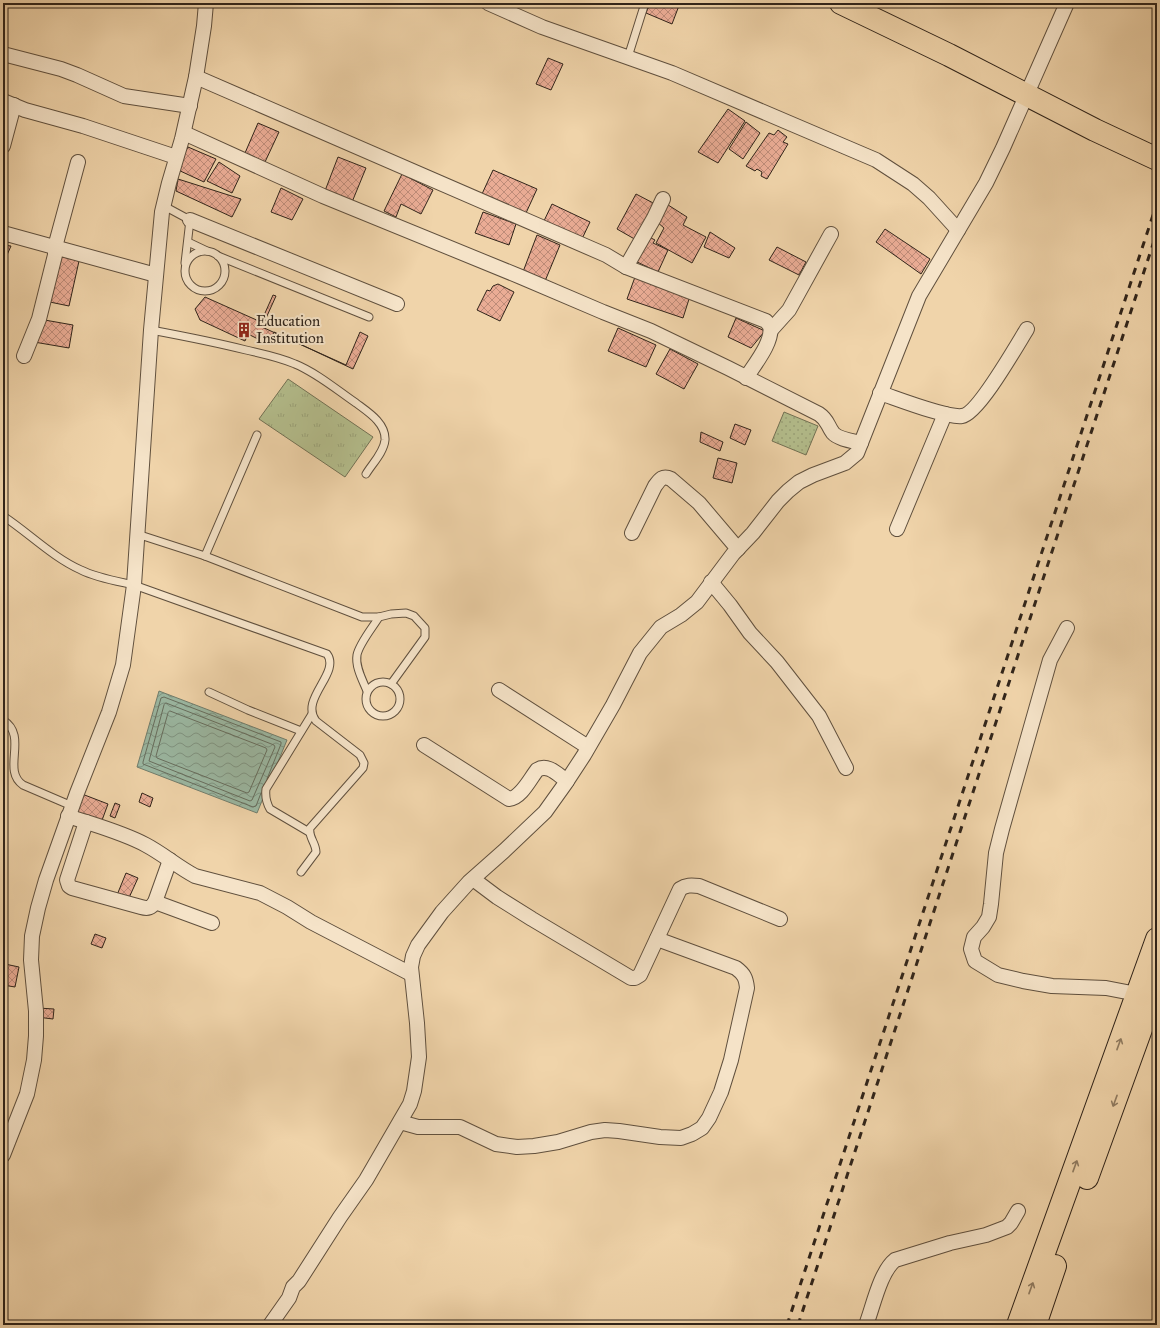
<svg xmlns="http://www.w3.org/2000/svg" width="1160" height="1328" viewBox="0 0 1160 1328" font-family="'IM FELL Great Primer',serif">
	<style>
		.grass { fill: url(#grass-tufts); stroke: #727154 }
		.park { fill: url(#park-dots); stroke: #727154 }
		.water { fill: url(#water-waves); stroke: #707d6d }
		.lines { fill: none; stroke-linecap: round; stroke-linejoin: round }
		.shore { stroke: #666e5f; stroke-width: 1 }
		.building { fill: url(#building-cross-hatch); stroke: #30241a }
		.service-casing { stroke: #60503e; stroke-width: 9 }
		.minor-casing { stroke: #60503e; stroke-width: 16 }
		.trunk-casing { stroke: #30241a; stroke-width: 24 }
		.service { stroke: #f5e3c8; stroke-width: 7 }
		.minor { stroke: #f5e3c8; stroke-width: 14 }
		.trunk { stroke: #f0d4aa; stroke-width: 22 }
		.rail { stroke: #30241a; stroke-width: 3; stroke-dasharray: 7 7; stroke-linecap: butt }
		.oneway { stroke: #907c62 }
		.labels { text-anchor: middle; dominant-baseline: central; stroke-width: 4; stroke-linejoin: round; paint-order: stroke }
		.poi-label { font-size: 15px; fill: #30241a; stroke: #f5e3c8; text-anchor: start }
	</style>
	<defs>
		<pattern id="grass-tufts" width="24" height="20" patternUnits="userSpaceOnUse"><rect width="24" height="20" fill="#b4be8d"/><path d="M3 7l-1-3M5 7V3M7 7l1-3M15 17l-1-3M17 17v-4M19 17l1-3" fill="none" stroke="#9ba379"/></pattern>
		<pattern id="park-dots" width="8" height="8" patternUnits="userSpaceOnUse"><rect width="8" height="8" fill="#b4be8d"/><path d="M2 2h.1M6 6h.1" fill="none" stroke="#9ba379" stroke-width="1.8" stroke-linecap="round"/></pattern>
		<pattern id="water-waves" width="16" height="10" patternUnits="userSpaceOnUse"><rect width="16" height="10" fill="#9bb9a4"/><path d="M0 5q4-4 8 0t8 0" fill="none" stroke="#7f9685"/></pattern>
		<pattern id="building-cross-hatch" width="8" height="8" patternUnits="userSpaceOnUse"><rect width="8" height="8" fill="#eaac95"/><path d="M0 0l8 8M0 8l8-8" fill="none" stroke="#be8c79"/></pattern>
	</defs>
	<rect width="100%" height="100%" fill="#f0d4aa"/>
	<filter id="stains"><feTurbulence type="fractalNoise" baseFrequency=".005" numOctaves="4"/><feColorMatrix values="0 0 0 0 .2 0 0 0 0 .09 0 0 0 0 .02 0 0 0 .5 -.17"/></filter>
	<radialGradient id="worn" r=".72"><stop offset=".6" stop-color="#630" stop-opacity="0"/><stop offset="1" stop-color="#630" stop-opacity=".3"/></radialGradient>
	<polygon class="grass" points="288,379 373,437 345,477 259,419"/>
	<polygon class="park" points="784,412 818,426 806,455 772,441"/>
	<polygon class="water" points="159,691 287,740 257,813 137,767"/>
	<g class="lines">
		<g class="shore">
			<polygon points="166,703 274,745 275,747 252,800 250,801 149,761 164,705"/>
			<polygon points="170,711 266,748 267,750 249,792 247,793 157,758 156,756 168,713"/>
			<polyline points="261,793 256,806 253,807 143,764 143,762 161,698 164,697 281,742 281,744 267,779"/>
		</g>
	</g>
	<g class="building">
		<polygon points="650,3 680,3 672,24 646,13"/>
		<polygon points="548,58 563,64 551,90 536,84"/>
		<polygon points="728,109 745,121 718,163 698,152"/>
		<polygon points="746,122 760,133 743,159 729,149"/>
		<polygon points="258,123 279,132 265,162 245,153"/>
		<polygon points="778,130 787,137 783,142 788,144 767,179 761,176 762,172 757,169 755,171 746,166 769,133 774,135"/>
		<polygon points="188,147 216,159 204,182 176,169"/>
		<polygon points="338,157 366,168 350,207 323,196"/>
		<polygon points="219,162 240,176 232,193 207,181"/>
		<polygon points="493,170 537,189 526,213 482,194"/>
		<polygon points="402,174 433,190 421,214 401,204 396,217 384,211"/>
		<polygon points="178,179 241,199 232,217 176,191"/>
		<polygon points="281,188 303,199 292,220 271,212"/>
		<polygon points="636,194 657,205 638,241 617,229"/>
		<polygon points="665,203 687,217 683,225 706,237 692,263 656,243 664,228 656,221"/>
		<polygon points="552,204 590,222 581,241 543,223"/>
		<polygon points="483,212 516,224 509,245 475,233"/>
		<polygon points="885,229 930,259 921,274 876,242"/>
		<polygon points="710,232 735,248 729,258 704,247"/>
		<polygon points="537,235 560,245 543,286 521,277"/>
		<polygon points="645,235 655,240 653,243 668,250 658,272 633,260"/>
		<polygon points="3,245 11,246 3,264"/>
		<polygon points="777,247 806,262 799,275 769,260"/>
		<polygon points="55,255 79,261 69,306 45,301"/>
		<polygon points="635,277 690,296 683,318 627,299"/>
		<polygon points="498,284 514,292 500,321 477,310 487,290 490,291 493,286"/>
		<polygon points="273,295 276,296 262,327 346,365 360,332 368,336 353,369 274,332 268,344 248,334 245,341 200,320 195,309 205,297 261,322"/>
		<polygon points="736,318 765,331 751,348 728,337"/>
		<polygon points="39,319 73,325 69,348 34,342"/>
		<polygon points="618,328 656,345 646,367 608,351"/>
		<polygon points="670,349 698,364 684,389 656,374"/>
		<polygon points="735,424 751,430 745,445 730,438"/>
		<polygon points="701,432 723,442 720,451 700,442"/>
		<polygon points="718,458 737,463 732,483 713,478"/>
		<polygon points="142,793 153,798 150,807 139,802"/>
		<polygon points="82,794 108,804 101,823 75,814"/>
		<polygon points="115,803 120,805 115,818 110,816"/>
		<polygon points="126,873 138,878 128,900 117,895"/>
		<polygon points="95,934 106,938 102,948 91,944"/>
		<polygon points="5,964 19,967 15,987 3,985 3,977"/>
		<polygon points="38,1008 54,1009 53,1019 37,1017"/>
	</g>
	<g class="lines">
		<defs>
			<g id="service">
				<polyline points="628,57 645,3"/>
				<polyline points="164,206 190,220 185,263"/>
				<polyline points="188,242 207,251"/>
				<circle cx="205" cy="271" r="20"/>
				<polyline points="218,256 369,317"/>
				<path d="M151,330C183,336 214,342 246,350C263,354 279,357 295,364C317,373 337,390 356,403C368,412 386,423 385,440C384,452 372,464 366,474"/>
				<path d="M3,516C29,533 52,557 81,570C97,578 116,581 134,585L327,654C341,673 299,699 316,721L360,755L364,763L363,768L310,828C308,837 316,843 316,852L301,872"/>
				<polyline points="137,534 205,556 362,617 379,617 391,614 406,613 414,616 425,628 425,637 391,684"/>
				<polyline points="205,556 257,435"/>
				<circle cx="383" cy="699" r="17"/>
				<path d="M367,691C363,681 355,667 357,655C359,644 373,627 379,617"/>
				<polyline points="209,692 248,710 301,731"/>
				<path d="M3,720C29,736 1,770 23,785L72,806"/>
				<path d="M309,832L270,809C266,802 265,797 266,789L312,714"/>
			</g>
			<g id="minor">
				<polyline points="488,3 542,27 672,73 876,160 913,184 929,198 958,230"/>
				<polyline points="3,54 61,69 77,75 124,96 190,106"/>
				<path d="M196,77L606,255L626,267L766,321L770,326C774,341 754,365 746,378"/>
				<polyline points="3,101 25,110 83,126 176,157"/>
				<path d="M184,133L323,196L521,277L603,312L651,331L728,368L819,414C828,420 827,425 833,433C838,439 853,441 861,443"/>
				<polyline points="3,146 14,105"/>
				<polyline points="190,220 397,304"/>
				<polyline points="3,233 156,275"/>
				<polyline points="626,267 654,218 663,199"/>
				<polyline points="771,330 789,310 831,234"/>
				<polyline points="24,356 39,319 55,255 55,247 78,162"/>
				<path d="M880,393C898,399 946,418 962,416C978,414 1017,345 1027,329"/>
				<polyline points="897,529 945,414"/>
				<path d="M632,533L655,486C660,479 663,475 671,479L699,503L738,549"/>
				<polyline points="711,582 730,605 750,633 777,662 819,716 846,768"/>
				<polyline points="1067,628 1050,660 1002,829 996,853 991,904 989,917 983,927 974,937 971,949 975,961 998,975 1023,981 1052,986 1106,988 1137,994"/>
				<polyline points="499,690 588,747"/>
				<path d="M424,745L509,799C521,798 530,779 537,770C548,763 558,775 567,781"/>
				<path d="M68,816C94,825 122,832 146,845C163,854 178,867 195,876L260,893L287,907L311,922L411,974"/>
				<path d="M86,822L67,880L69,886L72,888L141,907C148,909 151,908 155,902L170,860"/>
				<path d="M473,879L497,897L532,919L631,978H635L640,975L680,889C686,885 691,885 699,886L780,919"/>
				<polyline points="155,902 212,923"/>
				<path d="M400,1122L418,1127H460L496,1144L517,1147L534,1146L558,1142L591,1132L605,1130L619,1131L660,1137L681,1138L692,1134L702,1128L709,1118L721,1092L731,1060L747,988C746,978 744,974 736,968L657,939"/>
				<polyline points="3,1155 27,1094 34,1060 36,1036 36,1011 31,960 32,936 38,908 46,880 77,793 109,712 123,665 134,585 151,330 162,212 169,183 182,139 196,77 204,26 206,3"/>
				<polyline points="270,1325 289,1298 293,1287 299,1281 340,1217 366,1180 410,1104 414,1091 419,1057 417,1023 411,967 413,956 418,945 442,912 469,882 504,851 545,812 565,784 584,755 613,705 640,653 661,627 681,615 697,602 733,554 753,533 778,501 788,491 799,482 813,475 845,463 857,453 919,296 986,183 1003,148 1067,3"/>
				<path d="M866,1325C873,1307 880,1272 895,1260L950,1243L986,1235L1007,1227L1011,1223L1018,1211"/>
			</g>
			<g id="trunk">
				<polyline points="841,3 949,55 1095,130 1157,159"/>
				<polyline points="1087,1178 1157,985"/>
				<polyline points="1018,1325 1157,939"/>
				<polyline points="1035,1325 1055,1266"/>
			</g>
		</defs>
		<use href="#service" class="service-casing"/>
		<use href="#minor" class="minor-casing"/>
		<use href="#trunk" class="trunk-casing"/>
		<use href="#service" class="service"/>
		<use href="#minor" class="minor"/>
		<use href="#trunk" class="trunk"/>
		<g class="rail">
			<polyline points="787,1325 1157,203"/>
			<polyline points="798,1325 1157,232"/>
		</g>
	</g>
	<defs><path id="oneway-shaft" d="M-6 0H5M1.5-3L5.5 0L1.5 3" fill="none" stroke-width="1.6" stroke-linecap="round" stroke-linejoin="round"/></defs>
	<g class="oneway">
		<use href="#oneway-shaft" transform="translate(1119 1044) rotate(-70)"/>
		<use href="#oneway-shaft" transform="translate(1115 1101) rotate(110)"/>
		<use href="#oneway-shaft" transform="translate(1075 1166) rotate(-70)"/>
		<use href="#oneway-shaft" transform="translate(1031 1288) rotate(-70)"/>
	</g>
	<defs>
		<symbol id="building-bare" viewBox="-9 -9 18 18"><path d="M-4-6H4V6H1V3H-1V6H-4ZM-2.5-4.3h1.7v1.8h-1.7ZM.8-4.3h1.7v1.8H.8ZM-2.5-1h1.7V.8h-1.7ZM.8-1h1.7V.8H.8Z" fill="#8f2418" stroke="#f5e3c8" stroke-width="2.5" paint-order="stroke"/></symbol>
	</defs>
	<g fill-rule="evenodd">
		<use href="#building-bare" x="233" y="319" width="22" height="22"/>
	</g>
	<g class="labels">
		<g class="poi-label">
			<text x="256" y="321">Education<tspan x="256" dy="17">Institution</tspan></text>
		</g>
	</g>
	<rect width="1160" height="1328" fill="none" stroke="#f0d4aa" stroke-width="16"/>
	<rect x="4" y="4" width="1152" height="1320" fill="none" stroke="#30241a" stroke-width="2"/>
	<rect x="8" y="8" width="1144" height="1312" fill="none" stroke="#30241a"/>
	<rect width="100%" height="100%" filter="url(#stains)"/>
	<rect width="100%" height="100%" fill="url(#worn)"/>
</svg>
